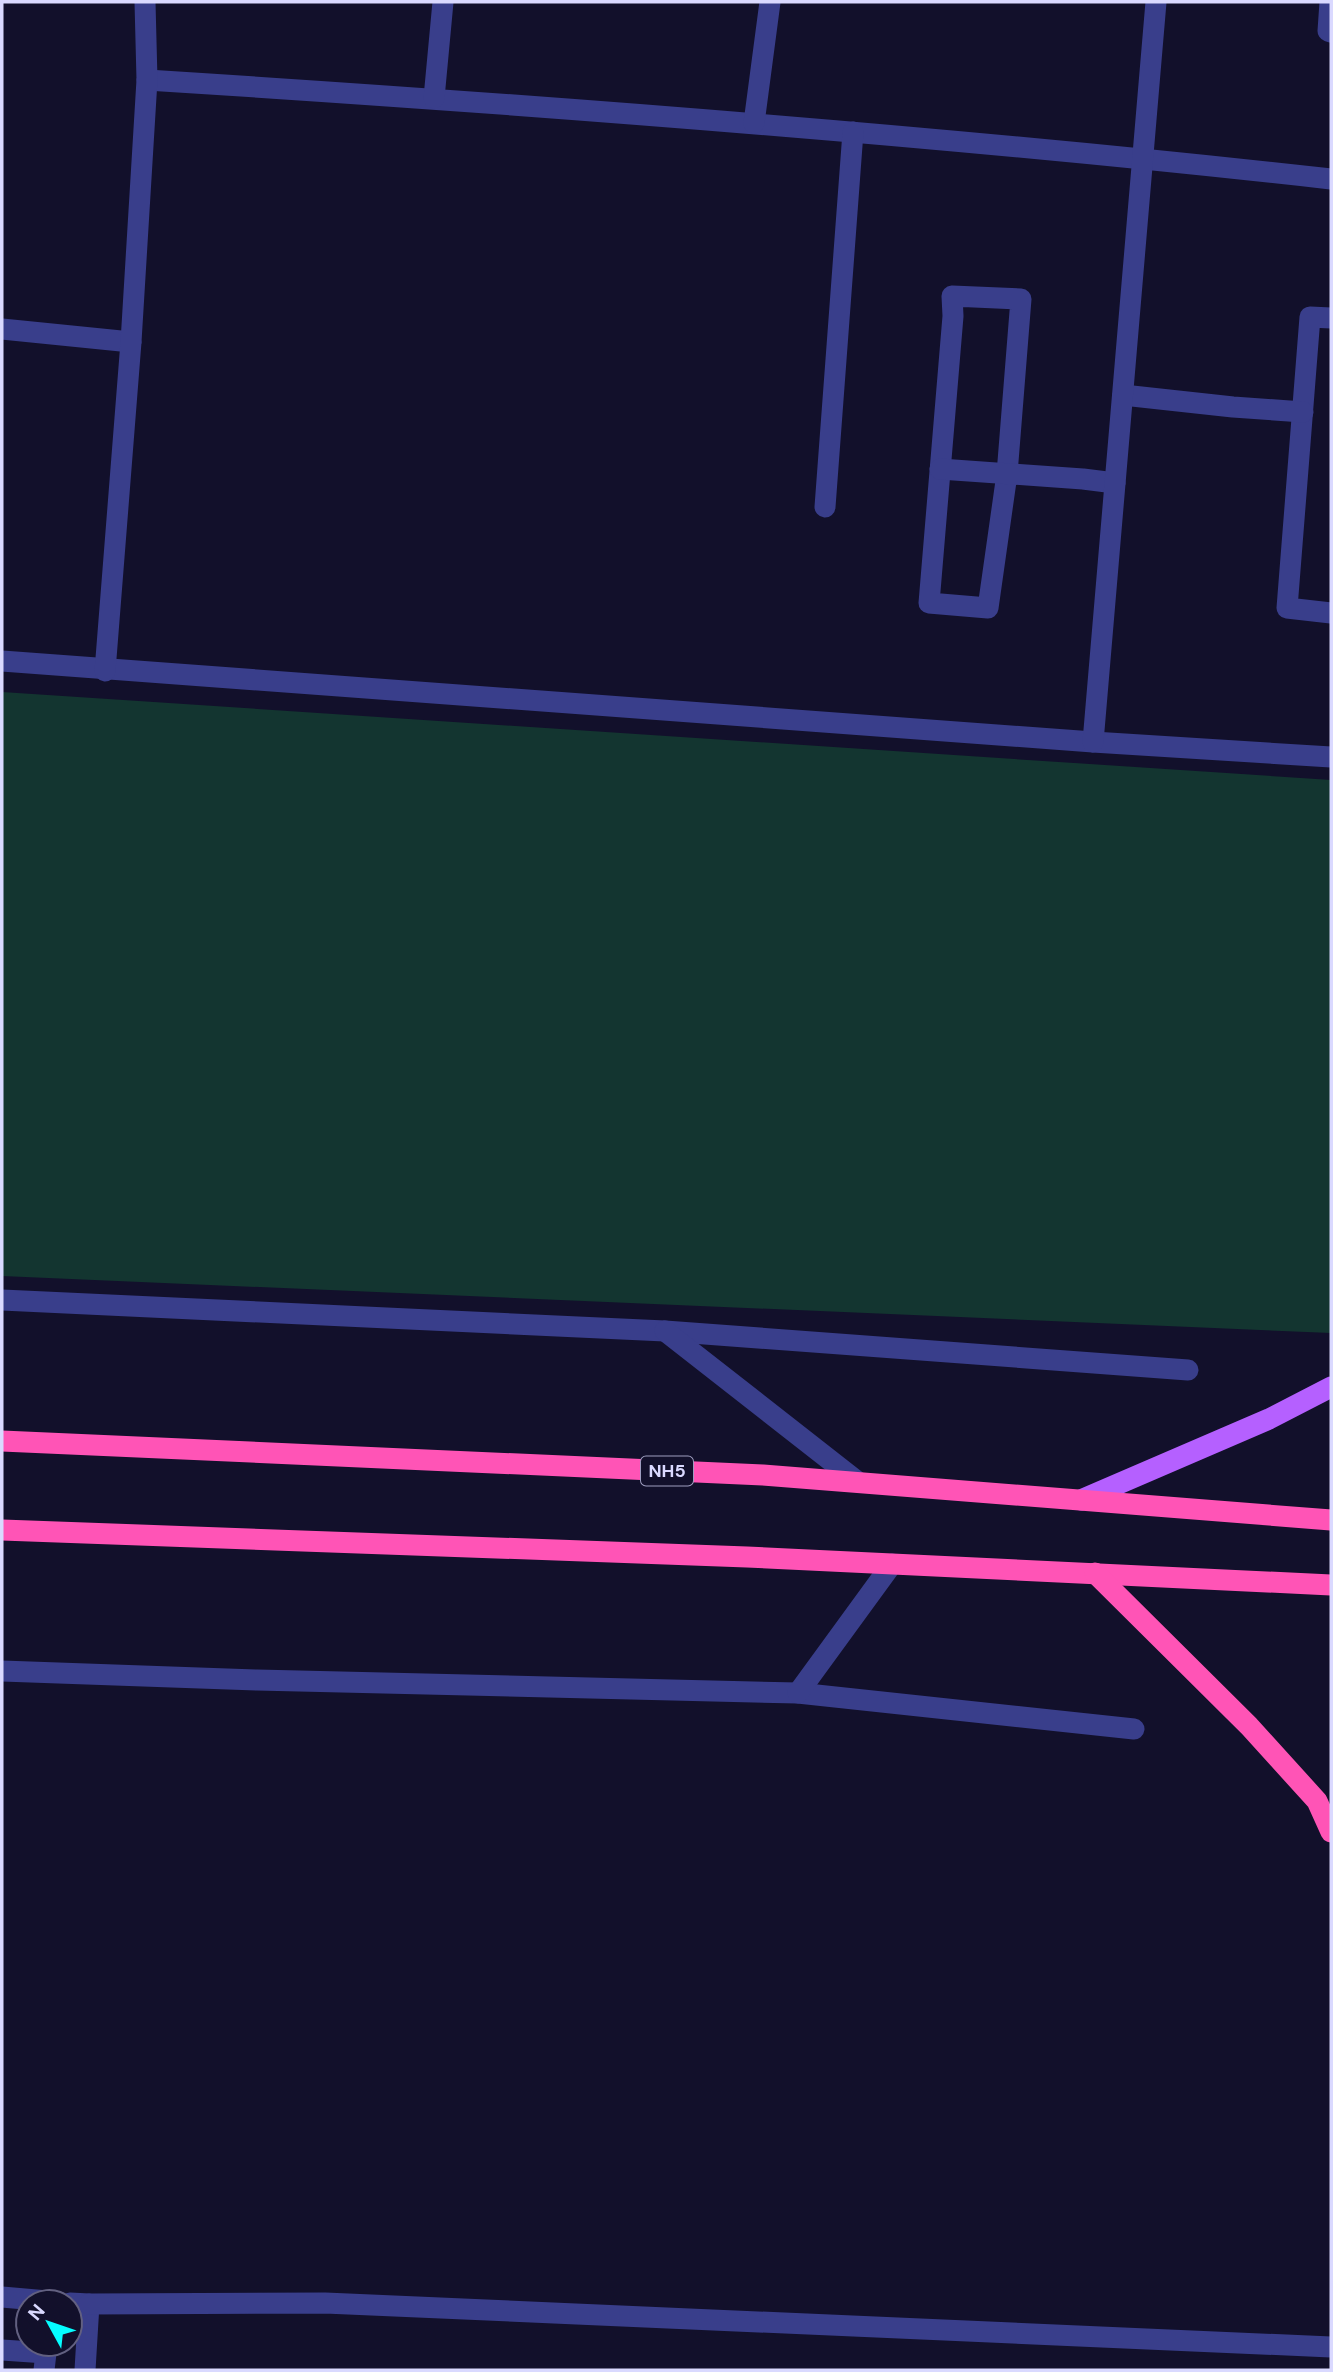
<svg xmlns="http://www.w3.org/2000/svg" width="1333" height="2372" viewBox="0 0 1333 2372" font-family="'DM Sans',sans-serif">
	<style>
		.green { fill: #133530 }
		.lines { fill: none; stroke-linecap: round; stroke-linejoin: round }
		.minor { stroke: #393e8b; stroke-width: 21 }
		.major { stroke: #b560ff; stroke-width: 21 }
		.highway { stroke: #ff54b6; stroke-width: 21 }
		.labels { text-anchor: middle; dominant-baseline: central; stroke-width: 6; stroke-linejoin: round; paint-order: stroke }
		.shield { fill: #12102b; stroke: #9e9dbf; stroke-width: 2 }
		.shield-label { font-size: 18px; font-weight: bold; fill: #dad9ff }
	</style>
	<rect width="100%" height="100%" fill="#12102b"/>
	<polygon class="green" points="2,692 1331,780 1331,1333 2,1276"/>
	<g class="lines">
		<g class="minor">
			<polyline points="1330,2 1328,31 1331,32"/>
			<path d="M147,80C542,105 937,135 1331,179"/>
			<polyline points="434,98 443,2"/>
			<polyline points="754,123 770,2"/>
			<polygon points="952,296 1021,299 1007,474 988,608 929,603 953,316"/>
			<polyline points="1331,318 1310,317 1287,608 1331,613"/>
			<polyline points="2,329 131,342"/>
			<polyline points="1123,395 1233,407 1303,412"/>
			<polyline points="940,469 1083,479 1115,483"/>
			<polyline points="825,507 853,132"/>
			<polyline points="2,661 1093,742 1331,757"/>
			<polyline points="105,671 131,342 147,80 145,2"/>
			<polyline points="1093,742 1156,2"/>
			<polyline points="2,1300 665,1331 1188,1370"/>
			<polyline points="665,1331 858,1482"/>
			<polyline points="2,1671 257,1680 798,1693 1134,1729"/>
			<polyline points="798,1693 892,1564"/>
			<polyline points="2,2297 59,2302"/>
			<polyline points="70,2303 89,2304 85,2370"/>
			<polyline points="89,2304 325,2303 1331,2347"/>
			<polyline points="2,2350 46,2353 44,2370"/>
		</g>
		<polyline class="major" points="1081,1500 1269,1419 1331,1387"/>
		<g class="highway">
			<polyline points="2,1441 763,1475 1331,1520"/>
			<polyline points="2,1530 747,1557 1331,1585"/>
			<polyline points="1095,1573 1249,1726 1317,1801 1331,1832"/>
		</g>
	</g>
	<g class="labels">
		<rect class="shield" x="641" y="1456.5" width="52" height="29" rx="5"/>
		<g class="shield-label">
			<text x="667" y="1471">NH5</text>
		</g>
	</g>
	<rect width="1333" height="2372" fill="none" stroke="#dad9ff" stroke-width="7"/>
	<g transform="translate(49 2323) rotate(310)"><circle r="33" fill="#12102b" stroke="#626080" stroke-width="2"/>
	<path d="M0-5L12 26L0 18L-12 26Z" fill="#05fdff"/>
	<text y="-10" font-size="19" font-weight="bold" text-anchor="middle" fill="#dad9ff">N</text>
	</g>
</svg>
